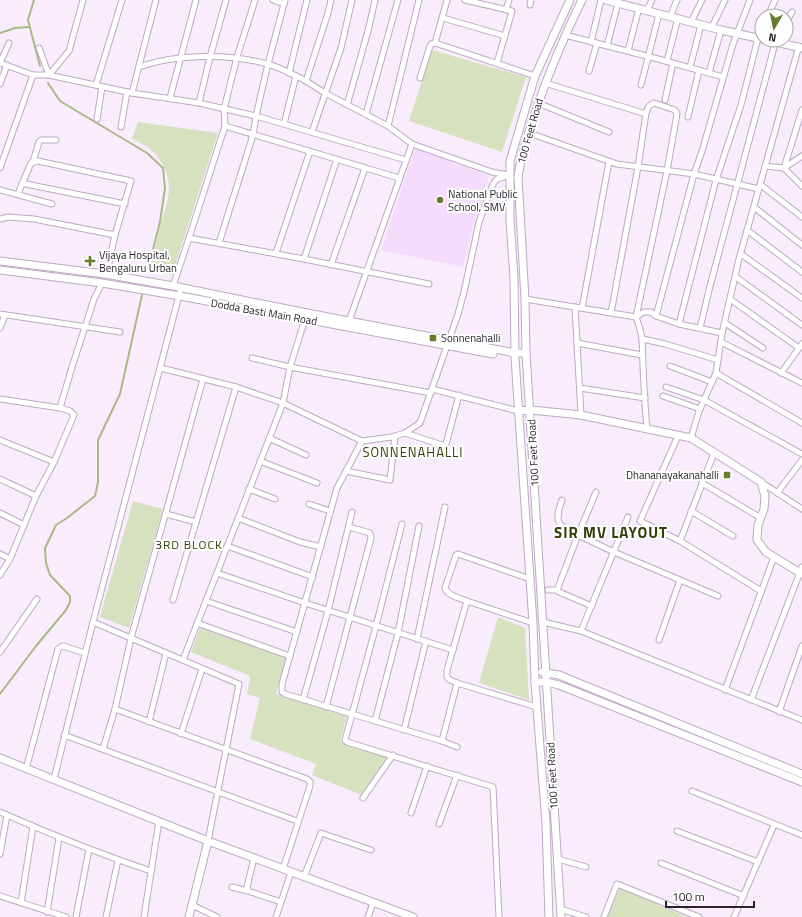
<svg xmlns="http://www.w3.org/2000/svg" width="802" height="917" viewBox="0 0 802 917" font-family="'Titillium Web',sans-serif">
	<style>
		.built { fill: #f5dbfc }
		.green { fill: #d6e1c0 }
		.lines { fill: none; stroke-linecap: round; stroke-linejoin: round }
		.stream { stroke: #a9b985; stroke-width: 2 }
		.street-casing { stroke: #bda9c3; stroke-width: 7 }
		.secondary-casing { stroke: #bda9c3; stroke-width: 9 }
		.street { stroke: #fff; stroke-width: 5 }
		.secondary { stroke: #fff; stroke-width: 7 }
		.poi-dot { fill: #677b2c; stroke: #fefefe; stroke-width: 1.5 }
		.labels { text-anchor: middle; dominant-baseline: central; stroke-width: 4; stroke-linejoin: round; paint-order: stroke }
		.street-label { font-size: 11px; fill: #2b242e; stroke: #fefefe }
		.poi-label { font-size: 11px; fill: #2b242e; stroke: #fefefe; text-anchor: start }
		.neighbourhood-label { font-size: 12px; letter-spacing: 1px; fill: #324005; stroke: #fefefe }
		.quarter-label { font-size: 13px; letter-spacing: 1px; fill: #324005; stroke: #fefefe }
		.district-label { font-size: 15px; font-weight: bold; letter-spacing: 1px; fill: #324005; stroke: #fefefe }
	</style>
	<rect width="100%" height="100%" fill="#f9ecfc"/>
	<polygon class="built" points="415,148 489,176 474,223 463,267 381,250"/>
	<g class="green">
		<polygon points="432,50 526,77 502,152 409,121"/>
		<path d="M138,122L218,133L172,275L149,272C153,256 157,240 161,224C164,213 168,202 169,191C170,167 154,147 132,139Z"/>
		<polygon points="133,501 163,509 129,628 100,617"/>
		<polygon points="498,617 525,628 529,700 479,683"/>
		<polygon points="200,628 286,657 276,694 347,716 340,741 389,756 362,795 312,775 316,764 250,739 260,698 247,694 250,676 191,652"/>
		<polygon points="620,888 687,917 605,917"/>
	</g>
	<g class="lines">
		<g class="stream">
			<polyline points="34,0 28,20 40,66"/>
			<polyline points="0,33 15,28 28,27"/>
			<polyline points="48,83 60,101 147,153 163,168 165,188 160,222 148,269"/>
			<polyline points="0,694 36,646 66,610 70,602 70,596 50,575 46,563 45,548 56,525 67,518 95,496 98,482 98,440 120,394 142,295"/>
		</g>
		<defs>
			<g id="street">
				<polyline points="273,0 284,4"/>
				<polyline points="331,0 328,13 306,81 325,93 388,126 412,144 492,172 508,175"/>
				<polyline points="447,0 435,43 535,76"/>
				<polyline points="465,0 512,11 497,63"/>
				<polyline points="530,5 531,0"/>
				<polyline points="506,10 509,0"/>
				<polyline points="647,10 652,0"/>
				<polyline points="768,16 775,0"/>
				<polyline points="670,17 677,0"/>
				<polyline points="443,18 505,36"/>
				<polyline points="691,22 702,0"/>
				<polyline points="786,23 792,12"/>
				<polyline points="712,27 725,0"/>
				<polyline points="565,35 658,59 723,77"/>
				<polyline points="591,42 601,0"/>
				<polyline points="607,46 618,3"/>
				<polyline points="39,48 49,75"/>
				<polyline points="628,51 639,8"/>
				<polyline points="667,61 678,18"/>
				<polyline points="0,63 33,75 49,75 132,93 156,0"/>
				<polyline points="0,63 9,43"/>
				<path d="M139,67C175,54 229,53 267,64C280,67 294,75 306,81"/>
				<polyline points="690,67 701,25"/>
				<polyline points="589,71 597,43"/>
				<polyline points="289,73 307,0"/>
				<polyline points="709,73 721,30"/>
				<polyline points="49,75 69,51 83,0"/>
				<polyline points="420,78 429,49 431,44 435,43"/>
				<path d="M545,83L643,113H646L649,106L654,103L675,110L677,114L667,171L636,317C644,337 642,346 643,366C644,387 645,408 647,429"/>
				<polyline points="0,84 7,65"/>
				<polyline points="96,85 122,0"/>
				<polyline points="641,85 659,14"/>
				<polyline points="132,93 199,103 256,116 406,160"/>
				<polyline points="170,98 196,0"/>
				<polyline points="665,100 673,63"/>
				<polyline points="199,103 210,57 226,0"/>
				<polyline points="538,103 609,132"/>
				<polyline points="347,105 368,31 375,0"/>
				<polyline points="802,110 784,168 802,186"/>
				<polyline points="366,114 398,0"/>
				<polyline points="688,117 699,70"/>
				<polyline points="97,119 102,87"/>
				<polyline points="284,124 296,76"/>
				<polyline points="225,126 224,109 237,57 255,0"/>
				<polyline points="388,126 419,0"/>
				<polyline points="121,127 127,92"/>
				<polyline points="312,132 341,48 352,0"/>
				<polyline points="529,133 617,164 694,174 759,189"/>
				<polyline points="33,162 39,142 41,140 56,140"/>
				<polyline points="765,166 784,168 802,156"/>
				<polyline points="0,168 33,75"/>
				<polyline points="399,178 225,126 189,238 304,259 429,284"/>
				<polyline points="22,184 31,163 38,161 131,181 115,235 109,263 105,274"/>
				<polyline points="761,185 802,217"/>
				<polyline points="0,190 52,204"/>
				<polyline points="18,194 22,184 26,184 125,204"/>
				<polyline points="754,207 802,245"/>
				<polyline points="0,219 8,217 34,219 115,235"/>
				<polyline points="747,230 802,272"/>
				<polyline points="219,243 253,135 256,116 268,64 285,0"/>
				<polyline points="276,253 310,151"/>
				<polyline points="741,254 802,298"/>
				<polyline points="304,259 337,159"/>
				<polyline points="331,265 365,168"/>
				<polyline points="736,277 802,325"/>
				<polyline points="173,286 189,238"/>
				<polyline points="525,299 636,317 644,312 651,312 656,316 679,324 722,333"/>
				<polyline points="730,299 799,348"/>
				<polyline points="575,307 581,415"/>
				<polyline points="582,308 609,162"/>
				<polyline points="611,313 638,167 646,113"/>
				<polyline points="0,314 120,332"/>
				<polyline points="656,316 694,174 703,148 733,44 750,0"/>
				<polyline points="349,321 412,144"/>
				<polyline points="725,323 763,348"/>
				<polyline points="679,324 716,180 741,105 758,38 762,28"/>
				<polyline points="0,328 5,315"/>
				<polyline points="700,328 710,286 776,40"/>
				<polyline points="643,339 665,344 718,360"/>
				<polyline points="721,342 802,383"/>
				<polyline points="577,343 642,355"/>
				<polyline points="252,358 290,367 431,393"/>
				<polyline points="670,366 712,382"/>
				<polyline points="161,368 236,387 283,403 290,367 306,316"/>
				<polyline points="716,373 802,423"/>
				<polyline points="781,373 802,344"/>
				<polyline points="666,387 704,400 802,454"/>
				<polyline points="580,388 645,398"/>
				<polyline points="432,389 518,411"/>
				<polyline points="663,396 700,409"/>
				<polyline points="0,399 60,408 70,411 74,415 54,462 36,496 10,559 0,575"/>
				<polyline points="60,408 72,367 94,299 102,283"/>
				<polyline points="405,433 445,446 446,444 459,395"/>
				<polyline points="678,436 640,521 680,541 761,591"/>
				<polyline points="269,438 306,455"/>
				<polyline points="691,438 699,411 716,373 722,333 739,259 799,46"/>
				<polyline points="0,440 54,462"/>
				<polyline points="362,441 337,488 282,684 282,692 285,694 442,741 457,683"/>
				<polyline points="260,461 317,483"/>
				<polyline points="346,471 390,480 395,436"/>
				<polyline points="0,479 36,496"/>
				<polyline points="761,482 802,509"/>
				<polyline points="702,483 761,518"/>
				<polyline points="249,489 275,499"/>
				<polyline points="596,492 578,535 614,552 718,596"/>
				<polyline points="777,493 802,460"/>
				<path d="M562,500C554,523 557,526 578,535L557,590L559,592L592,606"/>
				<polyline points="309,504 330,511"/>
				<polyline points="691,511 733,536"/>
				<polyline points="0,513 24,525"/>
				<polyline points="166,514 196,522"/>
				<polyline points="238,518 300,542 321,547"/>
				<polyline points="402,524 376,626 345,740 347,742 493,787 499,917"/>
				<polyline points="680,541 714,453"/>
				<polyline points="227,546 313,577"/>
				<polyline points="0,554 10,559"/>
				<polyline points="217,573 305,603 453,650"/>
				<polyline points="548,590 557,590"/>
				<polyline points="173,600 236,387"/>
				<polyline points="206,601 297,632"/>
				<path d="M467,601C459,598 448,596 445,588L456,555L458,554L530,579"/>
				<polyline points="93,622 239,684 208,841"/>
				<polyline points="543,622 581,631 802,720"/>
				<polyline points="197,623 290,656"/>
				<polyline points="533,623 467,601 447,670 447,677 450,680 457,683 537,707"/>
				<polyline points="581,631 628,517"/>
				<polyline points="417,639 445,507"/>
				<polyline points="659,640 680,580"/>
				<polyline points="0,652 37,599"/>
				<polyline points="183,660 283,403 362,441 392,437 405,433 420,423 458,314 464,292 479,222 493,184 497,179 510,175"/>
				<polyline points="725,690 774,557"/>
				<polyline points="303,700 328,611 352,512"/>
				<polyline points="751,700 802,567"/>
				<polyline points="326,707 371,538 370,533 349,527"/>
				<polyline points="115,709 307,779 310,782 310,786 283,869"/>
				<polyline points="779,712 802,646"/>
				<polyline points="375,721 398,633 419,526"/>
				<polyline points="149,722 166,653"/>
				<polyline points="404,730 426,641"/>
				<polyline points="181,734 202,669"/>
				<polyline points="64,735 297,821"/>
				<polyline points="442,741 457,747"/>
				<polyline points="103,749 115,709 131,638 203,379"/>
				<polyline points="26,769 58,649 63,646 85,653"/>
				<polyline points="54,779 93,622 181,288"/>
				<polyline points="692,791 802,835"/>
				<polyline points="363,798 393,755"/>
				<path d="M0,812C50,834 100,854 151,871"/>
				<polyline points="411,813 427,766"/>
				<polyline points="439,824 457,775"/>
				<polyline points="677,831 758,862"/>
				<polyline points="0,854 7,815"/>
				<polyline points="254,858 247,887 248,891 281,902"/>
				<polyline points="558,859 586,867"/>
				<polyline points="661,863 744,896"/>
				<polyline points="304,877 321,833 371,850"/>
				<polyline points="232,887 248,891"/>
				<polyline points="0,896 66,917"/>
				<polyline points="21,903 33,826"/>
				<polyline points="192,905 217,917"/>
				<polyline points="560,909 586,917"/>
				<polyline points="47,912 59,838"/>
				<polyline points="76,917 89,849"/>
				<polyline points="106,917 118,860"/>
				<polyline points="144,917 159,821"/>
				<polyline points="276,917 291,872"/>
				<polyline points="368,917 373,903"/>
				<polyline points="604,917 617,884 699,917"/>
				<polyline points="734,917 774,825"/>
			</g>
			<g id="secondary">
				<polyline points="606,0 721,30 762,39"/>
				<polyline points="767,40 802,48"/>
				<polyline points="0,261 105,274 173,286 307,313 515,353 526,353"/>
				<polyline points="0,270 102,283 180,296 493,354"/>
				<polyline points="518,411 531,410 581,415 691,438 761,482 765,496 764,509 758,525 757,540 766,552 802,574"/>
				<polyline points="542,672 559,675 802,774"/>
				<polyline points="535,682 547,682 559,685 802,782"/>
				<polyline points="0,758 208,841 189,917"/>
				<polyline points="208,841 413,917"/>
				<polyline points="549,917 546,823 535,682 533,623 515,358 514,278 510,220 510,161 535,76 570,0"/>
				<path d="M561,917L526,353L525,299L518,177C520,161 525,147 529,132C543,86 561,43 582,0"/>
			</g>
		</defs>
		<use href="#street" class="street-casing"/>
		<use href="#secondary" class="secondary-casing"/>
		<use href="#street" class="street"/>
		<use href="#secondary" class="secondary"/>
	</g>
	<g class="poi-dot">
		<circle cx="440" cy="200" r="4"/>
		<path d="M88 255h4v4h4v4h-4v4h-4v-4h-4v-4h4z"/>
		<rect x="429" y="334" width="8" height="8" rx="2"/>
		<rect x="723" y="471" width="8" height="8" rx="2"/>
	</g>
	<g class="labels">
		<g class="street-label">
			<text transform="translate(530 131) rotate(-74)">100 Feet Road</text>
			<text transform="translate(264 312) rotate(10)">Dodda Basti Main Road</text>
			<text transform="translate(533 453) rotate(-93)">100 Feet Road</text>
			<text transform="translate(552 776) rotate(-93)">100 Feet Road</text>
		</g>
		<g class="poi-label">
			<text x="448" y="194">National Public<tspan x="448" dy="13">School, SMV</tspan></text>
			<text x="99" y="255">Vijaya Hospital,<tspan x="99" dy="13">Bengaluru Urban</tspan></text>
			<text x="441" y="338">Sonnenahalli</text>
			<text x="719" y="475" text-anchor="end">Dhananayakanahalli</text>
		</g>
		<g class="neighbourhood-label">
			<text x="189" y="544">3RD BLOCK</text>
		</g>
		<g class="quarter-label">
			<text x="413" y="452">SONNENAHALLI</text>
		</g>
		<g class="district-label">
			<text x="611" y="532">SIR MV LAYOUT</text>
		</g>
	</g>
	<g transform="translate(774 28) rotate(189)"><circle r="19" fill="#fefefe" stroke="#aaa7ab"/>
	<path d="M0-3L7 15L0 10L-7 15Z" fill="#677b2c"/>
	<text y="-6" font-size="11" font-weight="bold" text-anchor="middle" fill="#2b242e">N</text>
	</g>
	<path d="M666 901v6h88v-6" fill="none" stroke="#2b242e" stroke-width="2"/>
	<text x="672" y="901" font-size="12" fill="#2b242e" stroke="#fefefe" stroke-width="3" paint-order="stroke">100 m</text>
</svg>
